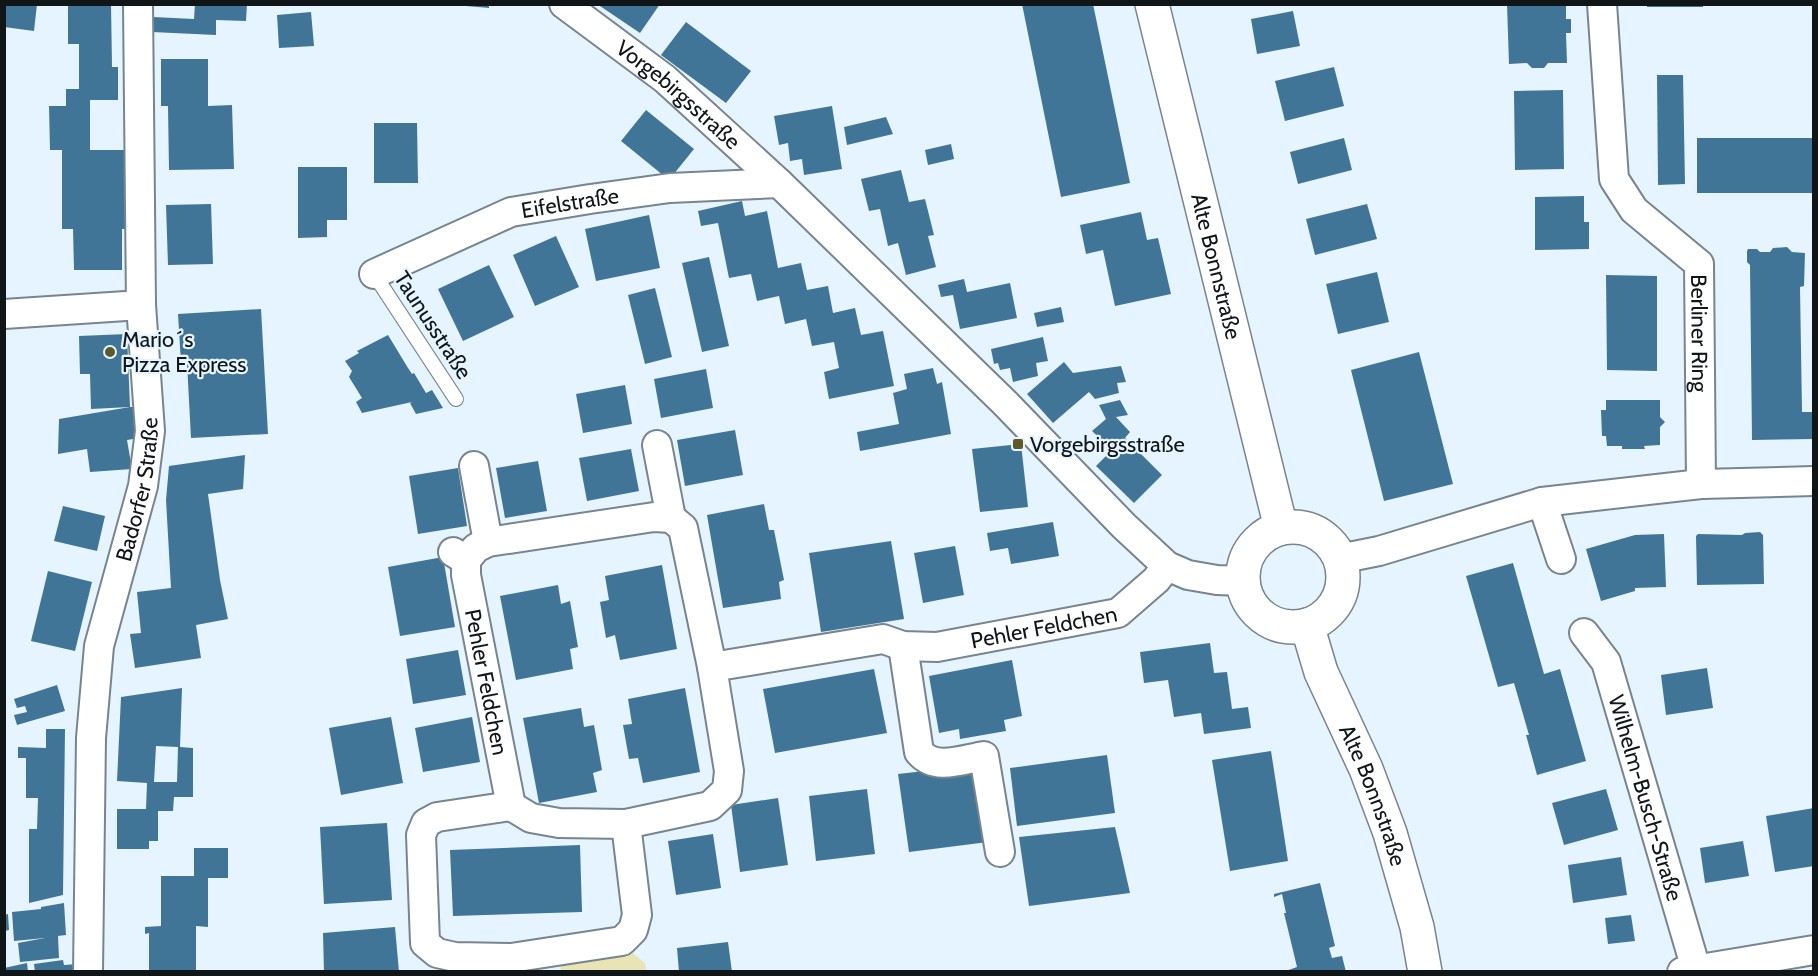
<svg xmlns="http://www.w3.org/2000/svg" width="1818" height="976" viewBox="0 0 1818 976" font-family="Cabin,sans-serif">
	<style>
		.green { fill: #e8e4b6 }
		.building { fill: #417597; fill-rule: evenodd }
		.lines { fill: none; stroke-linecap: round; stroke-linejoin: round }
		.lane-casing { stroke: #77858e; stroke-width: 16 }
		.street-casing { stroke: #77858e; stroke-width: 32 }
		.secondary-casing { stroke: #77858e; stroke-width: 36 }
		.lane { stroke: #fff; stroke-width: 14 }
		.street { stroke: #fff; stroke-width: 28 }
		.secondary { stroke: #fff; stroke-width: 33 }
		.poi-dot { fill: #5e5925; stroke: #e5f4ff; stroke-width: 2 }
		.labels { text-anchor: middle; dominant-baseline: central; stroke-width: 4.5; stroke-linejoin: round; paint-order: stroke }
		.street-label { font-size: 22px; fill: #101518; stroke: #e5f4ff }
		.poi-label { font-size: 22px; fill: #101518; stroke: #e5f4ff; text-anchor: start }
	</style>
	<rect width="100%" height="100%" fill="#e5f4ff"/>
	<polygon class="green" points="630,951 645,963 646,971 561,971 560,959"/>
	<g class="building">
		<polygon points="4,4 37,4 34,31 4,27"/>
		<polygon points="68,4 111,4 112,67 118,67 118,100 90,100 90,150 132,150 132,229 122,229 122,270 74,270 73,229 62,229 62,150 50,150 49,106 66,106 66,89 79,89 79,44 68,44"/>
		<polygon points="195,4 247,4 246,21 216,20 216,35 152,32 153,17 194,19"/>
		<polygon points="466,4 489,4 489,8 466,6"/>
		<polygon points="597,4 660,4 640,33"/>
		<polygon points="1022,4 1093,4 1130,183 1061,197"/>
		<polygon points="1507,4 1566,4 1566,19 1571,19 1571,33 1566,33 1567,63 1548,63 1544,68 1532,68 1527,63 1509,64"/>
		<rect x="1647" y="4" width="56" height="3"/>
		<polygon points="1293,11 1300,46 1257,54 1251,19"/>
		<polygon points="311,12 314,46 279,48 277,15"/>
		<polygon points="686,22 751,71 726,103 661,55"/>
		<polygon points="161,59 208,59 208,106 232,105 234,169 169,170 168,106 161,106"/>
		<polygon points="1334,67 1344,106 1285,121 1275,81"/>
		<polygon points="1657,75 1683,75 1685,184 1658,185"/>
		<polygon points="1563,90 1564,169 1515,170 1514,91"/>
		<polygon points="832,106 842,169 804,175 802,159 790,161 788,143 779,145 774,116"/>
		<polygon points="646,110 694,149 669,180 621,141"/>
		<polygon points="886,117 893,134 847,145 844,127"/>
		<polygon points="374,123 417,123 418,183 374,183"/>
		<polygon points="1344,138 1352,170 1298,184 1290,152"/>
		<rect x="1697" y="138" width="117" height="55"/>
		<polygon points="951,144 954,159 928,165 925,150"/>
		<polygon points="298,167 347,167 347,220 327,220 327,237 298,238"/>
		<polygon points="901,170 909,202 925,199 934,235 928,236 936,267 906,275 898,243 888,246 880,209 869,211 861,179"/>
		<polygon points="1584,196 1584,222 1589,222 1589,249 1535,250 1535,197"/>
		<polygon points="742,201 745,216 767,211 778,268 801,263 807,290 828,286 833,313 855,308 861,335 883,331 894,386 829,399 824,372 839,368 834,342 812,346 806,319 785,324 779,296 757,301 751,274 729,278 718,223 701,226 698,211"/>
		<polygon points="211,204 213,264 168,265 166,205"/>
		<polygon points="1367,204 1377,239 1315,255 1306,219"/>
		<polygon points="1141,212 1147,240 1158,238 1171,294 1115,306 1103,250 1086,254 1080,225"/>
		<polygon points="649,215 660,268 596,281 585,229"/>
		<polygon points="556,236 579,287 535,306 513,255"/>
		<polygon points="1787,247 1792,252 1805,253 1804,286 1800,287 1802,412 1814,412 1814,439 1752,440 1750,265 1747,262 1747,251 1748,249 1757,249 1760,252 1770,252 1773,248"/>
		<polygon points="709,257 729,346 702,352 682,263"/>
		<polygon points="489,265 514,317 463,341 438,289"/>
		<polygon points="1377,272 1389,322 1338,334 1326,284"/>
		<polygon points="1606,275 1657,276 1657,371 1607,370"/>
		<polygon points="964,279 967,292 1010,283 1017,318 960,329 953,295 941,297 938,285"/>
		<polygon points="655,288 672,357 645,364 628,295"/>
		<polygon points="1061,307 1064,322 1037,327 1034,313"/>
		<polygon points="261,309 268,434 191,438 187,363 181,363 178,314"/>
		<polygon points="127,334 130,407 137,407 139,438 127,440 132,469 90,472 87,449 58,454 59,419 130,407 91,409 90,374 80,374 79,336"/>
		<polygon points="388,335 408,368 412,374 414,373 426,393 432,390 443,408 416,414 410,403 412,402 362,413 356,402 362,398 349,377 352,371 345,361 359,353 357,351"/>
		<polygon points="1043,337 1048,361 1036,363 1038,376 1013,382 1010,368 1000,370 998,363 994,364 991,349"/>
		<polygon points="1419,352 1453,484 1384,501 1351,370"/>
		<polygon points="1064,362 1073,373 1121,366 1126,382 1117,383 1119,393 1095,399 1089,392 1053,423 1027,394"/>
		<polygon points="933,368 937,384 942,382 951,434 860,451 857,432 899,424 893,393 907,389 904,374"/>
		<polygon points="706,369 713,408 661,418 654,379"/>
		<polygon points="625,385 632,424 583,433 576,394"/>
		<polygon points="1120,400 1128,415 1116,417 1130,432 1125,438 1162,475 1134,503 1096,466 1112,450 1092,431 1106,419 1099,405"/>
		<polygon points="1606,400 1660,400 1660,417 1665,422 1660,427 1660,445 1644,446 1645,449 1622,449 1622,446 1607,446 1606,436 1602,436 1601,410 1606,410"/>
		<polygon points="735,430 743,475 685,486 677,440"/>
		<polygon points="1021,444 1028,507 980,512 972,449"/>
		<polygon points="631,449 639,491 587,501 579,458"/>
		<polygon points="245,455 243,489 208,494 220,580 228,619 196,625 201,658 135,668 130,634 141,633 137,592 171,588 166,500 169,466"/>
		<polygon points="538,461 547,511 505,518 496,468"/>
		<polygon points="458,468 467,526 418,534 409,476"/>
		<polygon points="764,504 769,530 774,530 784,580 779,582 781,599 723,608 707,515"/>
		<polygon points="63,506 105,516 97,551 54,541"/>
		<polygon points="1053,522 1059,556 1011,564 1008,548 990,551 987,533"/>
		<polygon points="1760,532 1763,535 1764,584 1697,585 1696,536 1698,534 1742,535 1745,533"/>
		<polygon points="1664,534 1666,587 1635,588 1635,591 1601,601 1586,549 1635,535"/>
		<polygon points="891,541 904,619 821,632 809,553"/>
		<polygon points="955,546 964,595 923,603 914,553"/>
		<polygon points="443,557 455,627 400,636 388,567"/>
		<polygon points="1513,563 1544,674 1560,669 1586,761 1537,775 1526,735 1529,735 1514,683 1498,687 1466,576"/>
		<polygon points="662,565 677,649 620,660 615,635 606,638 600,602 609,600 605,576"/>
		<polygon points="48,571 92,582 75,651 31,641"/>
		<polygon points="558,585 561,604 570,601 578,647 570,649 573,669 516,680 500,596"/>
		<polygon points="1210,643 1214,673 1227,672 1232,709 1248,707 1251,728 1204,734 1201,713 1174,717 1168,680 1144,683 1140,652"/>
		<polygon points="458,650 466,695 413,704 406,659"/>
		<polygon points="1012,660 1022,716 1004,720 1006,731 960,739 959,729 939,733 929,676"/>
		<polygon points="1707,668 1713,708 1666,715 1661,675"/>
		<polygon points="874,669 887,733 775,753 763,689"/>
		<polygon points="57,685 65,711 17,725 14,715 27,712 25,706 17,708 14,699"/>
		<path d="M182,688L180,747L193,748V797H174L173,811H158V841H149V849H117V809H146L147,783L117,781L121,697ZM156,746L178,747L177,782H154Z"/>
		<polygon points="685,688 700,772 643,783 638,758 629,759 623,725 632,724 628,699"/>
		<polygon points="581,708 584,727 594,725 602,770 593,773 597,792 539,803 523,718"/>
		<polygon points="391,717 403,783 341,795 329,728"/>
		<polygon points="472,717 480,762 423,772 415,728"/>
		<polygon points="46,729 65,729 63,895 29,903 29,829 37,829 38,798 26,798 26,758 18,758 18,747 46,748"/>
		<polygon points="1271,751 1288,861 1230,871 1212,760"/>
		<polygon points="1107,755 1115,813 1017,826 1010,768"/>
		<polygon points="978,765 988,842 909,852 898,774"/>
		<polygon points="867,789 875,854 816,861 809,796"/>
		<polygon points="1606,789 1618,830 1564,845 1552,803"/>
		<polygon points="778,798 788,865 740,872 731,805"/>
		<polygon points="1814,808 1814,866 1775,872 1766,816"/>
		<polygon points="387,823 392,900 324,904 320,827"/>
		<polygon points="1115,827 1130,893 1029,906 1019,837"/>
		<polygon points="713,834 721,888 676,895 668,841"/>
		<polygon points="1743,841 1749,876 1705,883 1700,848"/>
		<polygon points="580,845 582,912 453,916 450,850"/>
		<polygon points="194,848 228,848 228,878 208,878 208,927 196,926 196,972 149,972 149,933 145,934 145,927 161,926 161,876 194,876"/>
		<polygon points="1621,857 1627,895 1573,903 1568,865"/>
		<polygon points="1320,883 1335,946 1329,948 1332,958 1342,956 1346,972 1283,972 1297,967 1284,913 1286,913 1282,894 1274,897 1274,894"/>
		<polygon points="64,903 66,935 58,936 59,958 20,962 18,943 45,938 14,941 12,912 41,909 41,907"/>
		<polygon points="8,914 9,930 4,931 4,915"/>
		<polygon points="1631,915 1635,941 1608,944 1605,918"/>
		<polygon points="395,927 399,972 324,972 323,933"/>
		<polygon points="728,942 732,972 679,972 677,948"/>
		<polygon points="63,960 64,965 78,964 79,972 35,972 34,964"/>
		<polygon points="27,963 28,972 4,972 4,968"/>
	</g>
	<g class="lines">
		<defs>
			<polyline id="lane" points="374,274 456,399"/>
			<g id="street">
				<path id="s1" d="M564,4L665,79L779,183L1005,403L1124,526L1167,566L1188,575L1217,580L1243,581"/>
				<path id="s2" d="M1602,4L1614,179L1634,210L1699,264L1701,484"/>
				<path id="s3" d="M374,274L511,212L590,199L670,188L779,183"/>
				<polyline points="4,314 141,305"/>
				<polyline points="657,445 671,518"/>
				<polyline points="474,466 488,542"/>
				<polyline points="1542,502 1561,559"/>
				<path id="s4" d="M453,552L466,560L476,548L488,542L654,517L671,518L683,528L712,667L883,639L903,646L937,647L1118,613L1156,580L1167,566"/>
				<polyline points="1339,559 1379,551 1542,502 1701,484 1814,481"/>
				<path id="s5" d="M466,560V575L511,806L531,818L559,823L626,824L710,806L727,790L729,771L712,667"/>
				<path id="s6" d="M1584,633L1606,662L1696,969"/>
				<path d="M903,646L919,752C935,771 961,760 984,756L1000,852"/>
				<polyline points="511,806 437,817 426,823 421,835 425,943 437,953 455,957 511,958 622,941 633,930 637,915 626,824"/>
				<path id="s7" d="M88,972L91,738L99,646L143,486L150,431L141,305L138,4"/>
				<polyline points="1682,972 1814,950"/>
			</g>
			<g id="secondary">
				<path id="s8" d="M1152,4L1281,528"/>
				<circle cx="1293" cy="577" r="50"/>
				<path id="s9" d="M1307,625L1321,672L1366,769L1390,833L1417,927L1425,972"/>
			</g>
		</defs>
		<use href="#lane" class="lane-casing"/>
		<use href="#street" class="street-casing"/>
		<use href="#secondary" class="secondary-casing"/>
		<use href="#lane" class="lane"/>
		<use href="#street" class="street"/>
		<use href="#secondary" class="secondary"/>
	</g>
	<g class="poi-dot">
		<circle cx="110" cy="352" r="6"/>
		<rect x="1012" y="438" width="12" height="12" rx="3"/>
	</g>
	<g class="labels">
		<g class="street-label">
			<text stroke="none"><textPath href="#s1" startOffset="146">Vorgebirgsstraße</textPath></text>
			<text stroke="none"><textPath href="#s3" startOffset="210">Eifelstraße</textPath></text>
			<text stroke="none"><textPath href="#s8" startOffset="270">Alte Bonnstraße</textPath></text>
			<text transform="translate(433 325) rotate(57)">Taunusstraße</text>
			<text stroke="none"><textPath href="#s2" startOffset="366">Berliner Ring</textPath></text>
			<text stroke="none"><textPath href="#s7" startOffset="488">Badorfer Straße</textPath></text>
			<text stroke="none"><textPath href="#s4" startOffset="724">Pehler Feldchen</textPath></text>
			<text stroke="none"><textPath href="#s5" startOffset="124">Pehler Feldchen</textPath></text>
			<text stroke="none"><textPath href="#s9" startOffset="183">Alte Bonnstraße</textPath></text>
			<text stroke="none"><textPath href="#s6" startOffset="178">Wilhelm-Busch-Straße</textPath></text>
		</g>
		<g class="poi-label">
			<text x="122" y="339">Mario´s<tspan x="122" dy="25">Pizza Express</tspan></text>
			<text x="1030" y="444">Vorgebirgsstraße</text>
		</g>
	</g>
	<rect width="1818" height="976" fill="none" stroke="#101518" stroke-width="12"/>
</svg>
